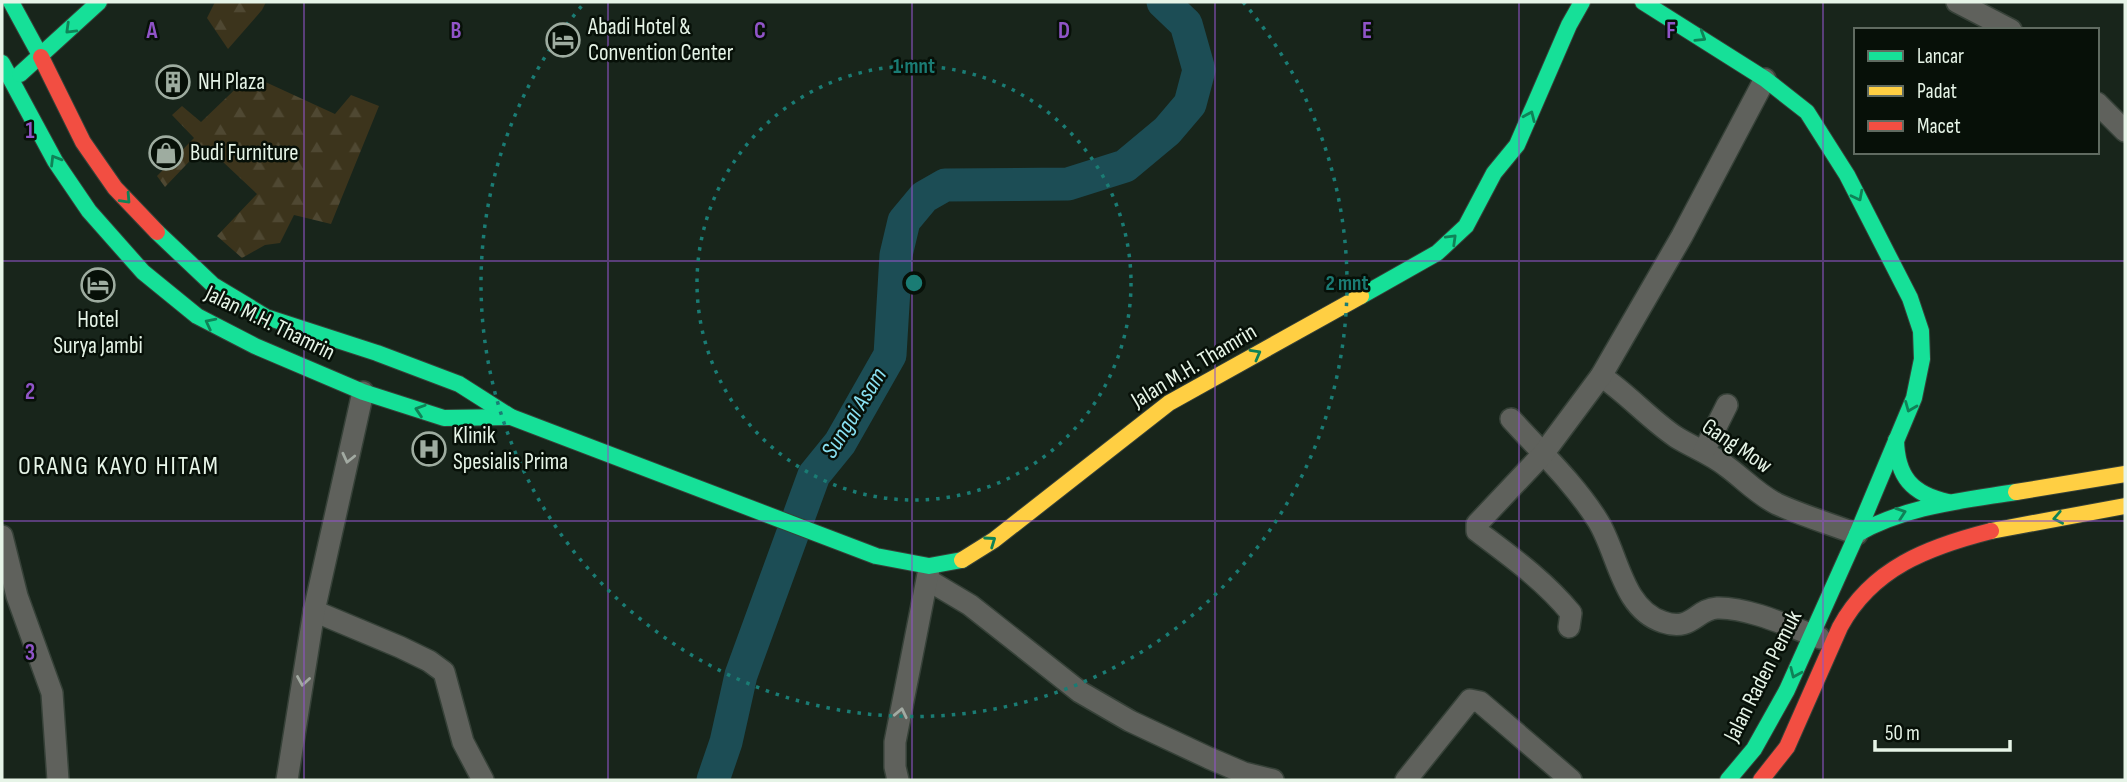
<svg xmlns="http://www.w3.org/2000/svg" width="2127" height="782" viewBox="0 0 2127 782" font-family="'Sofia Sans Condensed',sans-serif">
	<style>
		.forest { fill: url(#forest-firs) }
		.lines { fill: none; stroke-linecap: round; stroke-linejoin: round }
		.river { stroke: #1c4d55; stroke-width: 33 }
		.street-casing { stroke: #364138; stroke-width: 24 }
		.fast-casing { stroke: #364138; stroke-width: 18 }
		.slow-casing { stroke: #364138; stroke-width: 18 }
		.jam-casing { stroke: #364138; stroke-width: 18 }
		.street { stroke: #5f615c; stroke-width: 21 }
		.fast { stroke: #16e098; stroke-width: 16 }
		.slow { stroke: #ffcf43; stroke-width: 16 }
		.jam { stroke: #f24e42; stroke-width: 16 }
		.oneway { stroke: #0f8257 }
		.oneway2 { stroke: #a2aaa2 }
		.grid { fill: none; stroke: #9054c7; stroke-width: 2; stroke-opacity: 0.55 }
		.ring { fill: none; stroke: #1a7c74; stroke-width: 3.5; stroke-dasharray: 3.5 7 }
		.labels { text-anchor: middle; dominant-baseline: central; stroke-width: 5; stroke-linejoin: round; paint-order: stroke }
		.poi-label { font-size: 23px; fill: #e6f4e7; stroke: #071008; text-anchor: start }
		.street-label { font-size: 23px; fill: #e6f4e7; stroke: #071008 }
		.water-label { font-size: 24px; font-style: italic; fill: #89e0f2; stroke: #071008 }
		.quarter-label { font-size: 26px; letter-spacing: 2px; fill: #e6f4e7; stroke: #071008 }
		.grid-label { font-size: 23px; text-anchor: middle; font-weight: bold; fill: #9054c7; stroke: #071008; stroke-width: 5; stroke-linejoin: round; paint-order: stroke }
		.centre { fill: #1a7c74; stroke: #071008; stroke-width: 3.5 }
		.ring-label { font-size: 21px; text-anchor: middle; font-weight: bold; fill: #1a7c74; stroke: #071008; stroke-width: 5; stroke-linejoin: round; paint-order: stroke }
	</style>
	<defs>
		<pattern id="forest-firs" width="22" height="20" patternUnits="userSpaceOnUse" patternTransform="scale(1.75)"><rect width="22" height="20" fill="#3c341c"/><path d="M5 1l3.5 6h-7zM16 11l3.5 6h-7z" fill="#4f4832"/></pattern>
	</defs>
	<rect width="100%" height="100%" fill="#18251b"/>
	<g class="forest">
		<polygon points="215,2 266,2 262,10 228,49 207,18"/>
		<polygon points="250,75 335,114 351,95 379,106 331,224 294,215 280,243 265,245 242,258 217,236 257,194 205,145 165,187 157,176 194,138 172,115 182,106 201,122"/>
	</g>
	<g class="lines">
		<polyline class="river" points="713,780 726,742 741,675 814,475 840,443 890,355 896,255 904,221 924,197 945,185 1068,184 1125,166 1167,131 1190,104 1199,70 1186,24 1163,2"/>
		<defs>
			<g id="street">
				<polyline points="1957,2 2011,30"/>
				<polyline points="2097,103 2125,131"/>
				<path d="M1601,376C1628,394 1648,418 1676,437C1692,447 1711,454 1726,466C1744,479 1757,494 1777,504C1803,516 1831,524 1857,534"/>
				<path d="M1511,419C1541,452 1575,484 1598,521C1618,553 1622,609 1663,622C1692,632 1696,609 1717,608C1748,607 1791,627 1820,638"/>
				<polyline points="1704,451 1727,405"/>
				<polyline points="2,536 17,596 52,693 58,780"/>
				<polyline points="928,580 970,605 1080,692 1130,721 1209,758 1244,773 1273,780"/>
				<polyline points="314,611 400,647 429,661 444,672 463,742 483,780"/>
				<path d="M1569,627L1571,613C1544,580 1510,556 1477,531V524L1543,454L1601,376L1682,236L1765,79"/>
				<polyline points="287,780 314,611 363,392"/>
				<polyline points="898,780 895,767 895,742 929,569"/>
				<polyline points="1406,780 1470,700 1480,702 1571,780"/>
			</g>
			<g id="fast">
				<polyline points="11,2 41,57"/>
				<polyline points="1643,2 1765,79 1807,112 1847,175 1910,298 1921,331 1922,359 1914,398 1857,534"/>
				<polyline points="2,63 55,161 89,211 143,272 197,316 255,346 363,392 444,418 511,417"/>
				<polyline points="20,74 99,2"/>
				<polyline points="157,232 213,285 266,317 377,353 459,384 511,417 876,556 929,566 962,560"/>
				<polyline points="1361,296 1437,253 1466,226 1494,173 1517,145 1569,25 1582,2"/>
				<path d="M1896,440C1897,477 1912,494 1948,502"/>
				<path d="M1728,780L1754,749L1787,690L1857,534C1906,506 1961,501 2016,492"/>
			</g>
			<g id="slow">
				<polyline points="2016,492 2125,474"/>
				<polyline points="1991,531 2125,506"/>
				<polyline points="962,560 994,540 1169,403 1361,296"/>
			</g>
			<g id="jam">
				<polyline points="41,57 83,142 115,188 157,232"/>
				<path d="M1761,780L1787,747L1840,627C1872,568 1928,547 1991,531"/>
			</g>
		</defs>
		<use href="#street" class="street-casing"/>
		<use href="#fast" class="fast-casing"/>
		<use href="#slow" class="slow-casing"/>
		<use href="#jam" class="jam-casing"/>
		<use href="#street" class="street"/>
		<use href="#fast" class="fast"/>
		<use href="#slow" class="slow"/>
		<use href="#jam" class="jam"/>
	</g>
	<defs><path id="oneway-chevron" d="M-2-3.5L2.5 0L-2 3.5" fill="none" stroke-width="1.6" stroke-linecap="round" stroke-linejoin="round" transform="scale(1.75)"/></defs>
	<g class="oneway">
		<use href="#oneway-chevron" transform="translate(70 29) rotate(136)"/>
		<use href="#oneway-chevron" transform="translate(1701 37) rotate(32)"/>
		<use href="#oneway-chevron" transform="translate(1530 116) rotate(-66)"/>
		<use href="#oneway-chevron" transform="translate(55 160) rotate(-121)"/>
		<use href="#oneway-chevron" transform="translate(1858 196) rotate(63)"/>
		<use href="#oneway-chevron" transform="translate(126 199) rotate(47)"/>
		<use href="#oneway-chevron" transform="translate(1452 239) rotate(-44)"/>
		<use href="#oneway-chevron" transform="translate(210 323) rotate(-153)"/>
		<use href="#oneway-chevron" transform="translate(1256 354) rotate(-29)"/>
		<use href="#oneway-chevron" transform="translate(1910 407) rotate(112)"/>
		<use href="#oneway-chevron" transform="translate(420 410) rotate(-162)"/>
		<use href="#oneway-chevron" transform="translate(1901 513) rotate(-19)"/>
		<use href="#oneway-chevron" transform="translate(2058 518) rotate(169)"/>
		<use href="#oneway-chevron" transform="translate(991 541) rotate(-35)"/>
		<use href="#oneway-chevron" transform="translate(1795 673) rotate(114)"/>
	</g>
	<g class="oneway2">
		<use href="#oneway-chevron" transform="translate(348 458) rotate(103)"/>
		<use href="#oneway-chevron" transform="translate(303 681) rotate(99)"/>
		<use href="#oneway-chevron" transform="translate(901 713) rotate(-78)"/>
	</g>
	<path class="grid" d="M304,2V780M608,2V780M912,2V780M1215,2V780M1519,2V780M1823,2V780M2,261H2125M2,521H2125"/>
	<g class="ring">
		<circle cx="914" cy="283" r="217"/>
		<path d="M1243 2A433 433 0 1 1 585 2"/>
	</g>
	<defs>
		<symbol id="hotel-ring" viewBox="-11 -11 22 22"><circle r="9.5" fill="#071008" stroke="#9eaca0" stroke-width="1.5"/><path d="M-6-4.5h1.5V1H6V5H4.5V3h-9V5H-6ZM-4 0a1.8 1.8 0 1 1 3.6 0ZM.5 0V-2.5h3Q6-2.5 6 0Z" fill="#9eaca0"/></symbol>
		<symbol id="building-ring" viewBox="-11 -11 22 22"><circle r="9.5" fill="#071008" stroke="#9eaca0" stroke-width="1.5"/><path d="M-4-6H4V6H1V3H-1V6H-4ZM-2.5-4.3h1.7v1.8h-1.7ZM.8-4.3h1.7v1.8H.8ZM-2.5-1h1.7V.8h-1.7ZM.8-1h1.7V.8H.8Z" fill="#9eaca0"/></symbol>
		<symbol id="shop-ring" viewBox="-11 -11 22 22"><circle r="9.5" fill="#071008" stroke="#9eaca0" stroke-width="1.5"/><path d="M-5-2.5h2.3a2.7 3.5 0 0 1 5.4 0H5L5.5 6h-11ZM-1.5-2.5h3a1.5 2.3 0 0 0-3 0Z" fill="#9eaca0"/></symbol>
		<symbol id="hospital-ring" viewBox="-11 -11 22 22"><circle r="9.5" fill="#071008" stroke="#9eaca0" stroke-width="1.5"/><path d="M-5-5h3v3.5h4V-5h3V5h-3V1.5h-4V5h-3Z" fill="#9eaca0"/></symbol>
	</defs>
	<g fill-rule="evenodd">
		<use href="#hotel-ring" x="544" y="21" width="38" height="38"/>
		<use href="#building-ring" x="154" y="63" width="38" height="38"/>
		<use href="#shop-ring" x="147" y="134" width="38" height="38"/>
		<use href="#hotel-ring" x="79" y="266" width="38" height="38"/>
		<use href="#hospital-ring" x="410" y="430" width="38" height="38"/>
	</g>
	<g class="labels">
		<g class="poi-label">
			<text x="588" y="27">Abadi Hotel &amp;<tspan x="588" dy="26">Convention Center</tspan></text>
			<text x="198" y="82">NH Plaza</text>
			<text x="190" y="153">Budi Furniture</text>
			<text x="98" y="320" text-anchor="middle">Hotel<tspan x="98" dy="26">Surya Jambi</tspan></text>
			<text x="453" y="436">Klinik<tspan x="453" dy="26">Spesialis Prima</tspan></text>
		</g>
		<g class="street-label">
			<text transform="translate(270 323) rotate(26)">Jalan M.H. Thamrin</text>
			<text transform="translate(1194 366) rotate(-31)">Jalan M.H. Thamrin</text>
			<text transform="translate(1737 446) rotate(34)">Gang Mow</text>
			<text transform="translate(1763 676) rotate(-63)">Jalan Raden Pemuk</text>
		</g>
		<g class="water-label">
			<text transform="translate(854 413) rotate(-58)">Sungai Asam</text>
		</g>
		<g class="quarter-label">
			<text x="119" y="466">ORANG KAYO HITAM</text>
		</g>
	</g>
	<g class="grid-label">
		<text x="152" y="38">A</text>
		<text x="456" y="38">B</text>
		<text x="760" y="38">C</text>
		<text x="1064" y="38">D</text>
		<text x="1367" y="38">E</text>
		<text x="1671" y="38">F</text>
		<text x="30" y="138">1</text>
		<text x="30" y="399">2</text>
		<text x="30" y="660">3</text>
	</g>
	<circle cx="914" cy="283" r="10" class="centre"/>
	<g class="ring-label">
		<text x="914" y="73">1 mnt</text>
		<text x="1347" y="290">2 mnt</text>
	</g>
	<rect width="2127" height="782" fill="none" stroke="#e6f4e7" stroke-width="7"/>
	<rect x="1854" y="28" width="245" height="126" fill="#071008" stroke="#606b61" stroke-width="2"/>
	<rect x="1868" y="51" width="35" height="10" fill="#16e098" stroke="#606b61" stroke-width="2"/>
	<text x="1917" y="63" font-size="21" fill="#e6f4e7">Lancar</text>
	<rect x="1868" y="86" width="35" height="10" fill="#ffcf43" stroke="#606b61" stroke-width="2"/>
	<text x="1917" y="98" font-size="21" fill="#e6f4e7">Padat</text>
	<rect x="1868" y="121" width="35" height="10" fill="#f24e42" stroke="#606b61" stroke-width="2"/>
	<text x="1917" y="133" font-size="21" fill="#e6f4e7">Macet</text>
	<path d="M1875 740v10h135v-10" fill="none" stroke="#e6f4e7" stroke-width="3.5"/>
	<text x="1885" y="740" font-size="21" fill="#e6f4e7" stroke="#071008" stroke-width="5" paint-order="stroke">50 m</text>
</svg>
